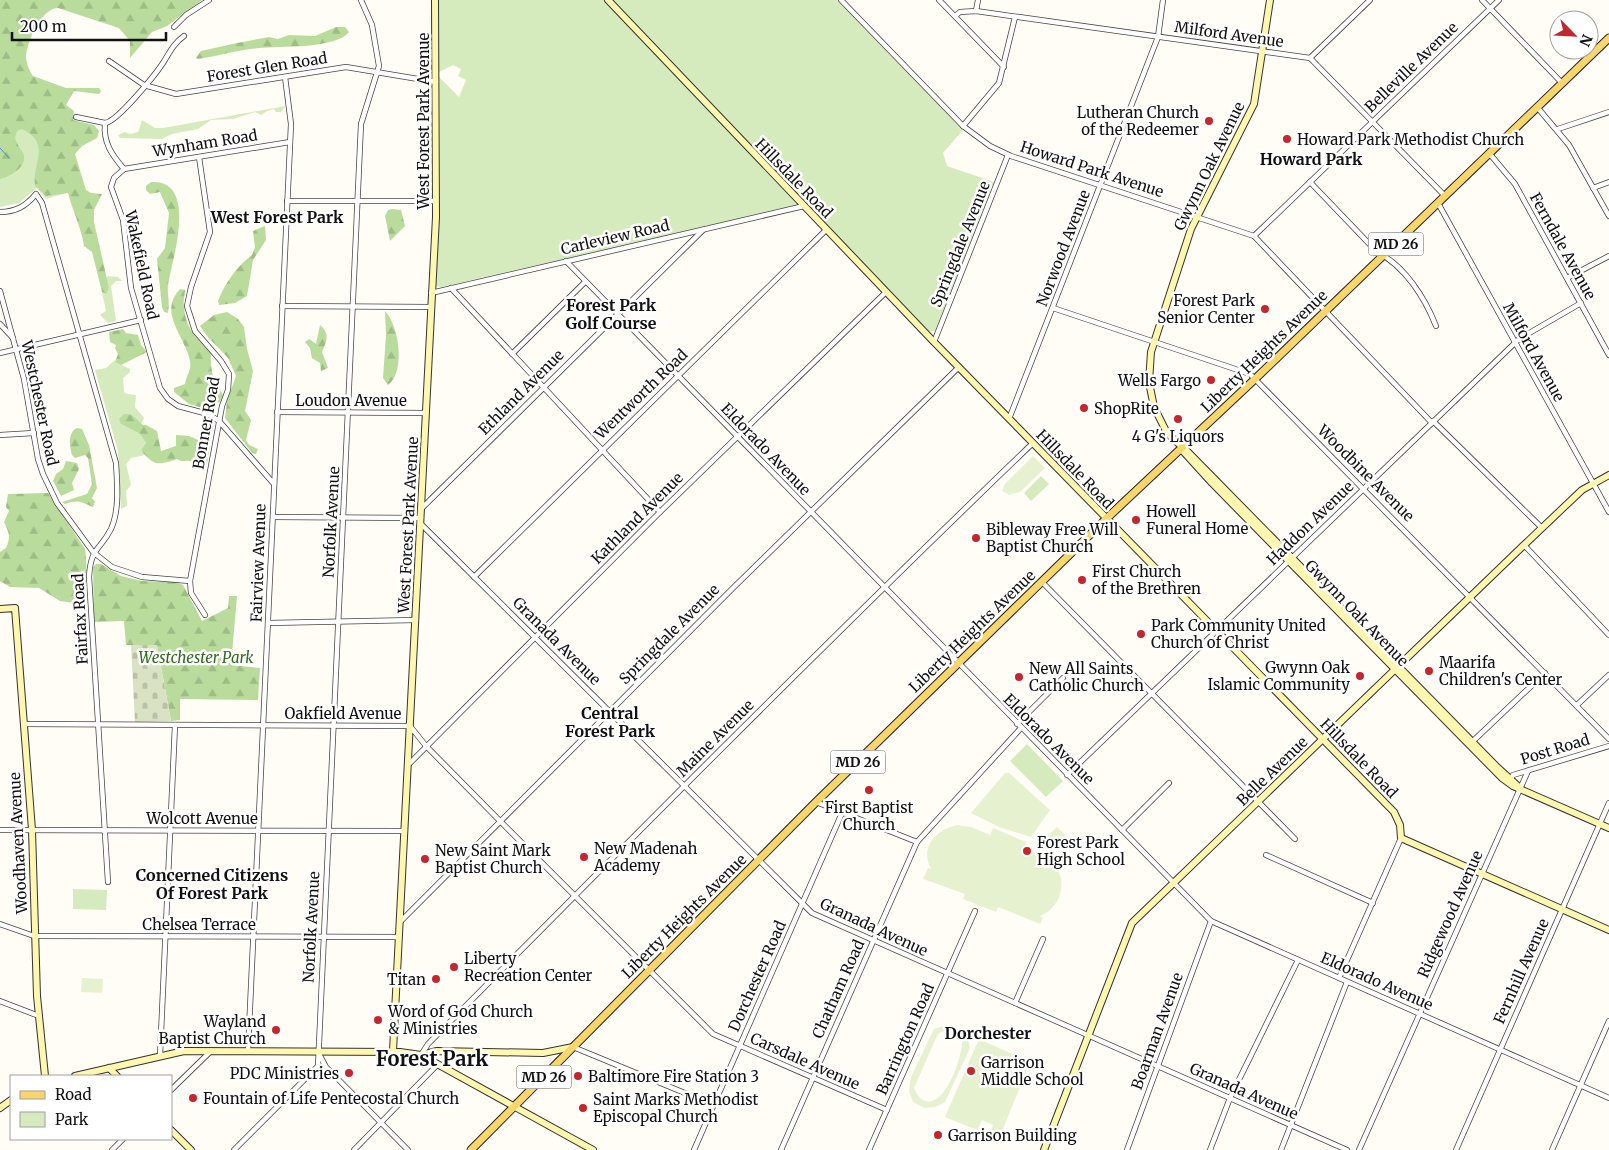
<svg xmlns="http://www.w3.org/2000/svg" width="1609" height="1150" viewBox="0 0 1609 1150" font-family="Merriweather,serif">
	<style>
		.green { fill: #d5ebbd }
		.forest { fill: url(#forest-firs) }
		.cemetery { fill: url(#cemetery-stones) }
		.pitch { fill: #e6f2cf; fill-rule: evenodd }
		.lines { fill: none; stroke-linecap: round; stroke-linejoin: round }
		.stream { stroke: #3f96cf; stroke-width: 1 }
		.street-casing { stroke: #444; stroke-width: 6 }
		.secondary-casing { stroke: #333; stroke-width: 8 }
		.primary-casing { stroke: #222; stroke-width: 9 }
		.street { stroke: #fff; stroke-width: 4.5 }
		.secondary { stroke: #fff6b0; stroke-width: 6 }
		.primary { stroke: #f9d66b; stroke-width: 7 }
		.poi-dot { fill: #c4262e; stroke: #fff; stroke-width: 2 }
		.labels { text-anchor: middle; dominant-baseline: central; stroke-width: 5; stroke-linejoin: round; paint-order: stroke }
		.shield { fill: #fff; stroke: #585858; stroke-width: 1 }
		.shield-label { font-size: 14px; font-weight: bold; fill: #111 }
		.street-label { font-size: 15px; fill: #111; stroke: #fff }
		.poi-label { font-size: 15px; fill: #111; stroke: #fff; text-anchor: start }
		.park-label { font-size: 15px; font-style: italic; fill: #2f6b1f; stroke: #fff }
		.neighbourhood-label { font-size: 16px; font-weight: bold; fill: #111; stroke: #fff }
		.district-label { font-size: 20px; font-weight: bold; fill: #111; stroke: #fff }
	</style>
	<defs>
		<pattern id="forest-firs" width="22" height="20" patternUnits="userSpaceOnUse" patternTransform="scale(1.25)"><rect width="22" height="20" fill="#b9dc9c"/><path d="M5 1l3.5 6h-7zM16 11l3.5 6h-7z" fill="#9ebc85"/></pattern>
		<pattern id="cemetery-stones" width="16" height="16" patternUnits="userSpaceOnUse" patternTransform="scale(1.25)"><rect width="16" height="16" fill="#d9e3c4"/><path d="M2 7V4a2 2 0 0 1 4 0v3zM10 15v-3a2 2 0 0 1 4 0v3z" fill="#b9c2a7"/></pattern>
	</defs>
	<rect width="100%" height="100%" fill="#fffdf5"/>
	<g class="green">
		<polygon points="438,0 837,0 963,130 943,153 947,166 994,182 935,331 929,331 806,204 441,287 436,286 440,201 439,77 459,97 466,80 458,76 461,69 453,65 439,72"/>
		<polygon points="0,34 73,191 46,199 37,188 19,203 0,207"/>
		<polygon points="286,106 281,112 276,112 274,109 267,111 261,115 255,112 233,119 211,120 198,129 172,134 162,139 120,138 118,135 125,132 130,134 138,132 142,120 155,128 163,128"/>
		<polygon points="108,276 118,277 122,281 116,281 111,286 116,321 108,323 100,315 106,311 102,292 105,294 109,288 106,278"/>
		<polygon points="115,360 115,362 130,369 130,372 123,378 124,392 127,394 136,395 135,407 144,418 141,424 134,416 121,424 140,434 146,443 141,450 145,455 131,458 126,464 131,485 126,491 127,506 121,509 118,451 95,370 106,368"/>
		<polygon points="1041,476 1049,484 1031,501 1024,493"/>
		<polygon points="1027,744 1063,781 1046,797 1010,761"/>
		<polygon points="73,889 107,890 106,910 73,909"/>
	</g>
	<g class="forest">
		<path d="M0,0H202L167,26L152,32L130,58V41L119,28L58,8C41,8 26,44 26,58C27,65 29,71 33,76L66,88H99L101,91L99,94L74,91L66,105L74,111L73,120L94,125L99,131L97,138L82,146L75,154L86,190L91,193L102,194L94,210V222L109,288L106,294L102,292L92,252L84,246C81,227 73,212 68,193L46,196L35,186C32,162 52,144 22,129L17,131L15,138C17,144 20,148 23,153C29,166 10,177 0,179Z"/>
		<path d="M336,27H345L349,32C336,49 279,46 259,48C238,50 218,56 198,59L196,58L201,51L237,43L269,37L278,39L289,35L315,36Z"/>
		<path d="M151,182C200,179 171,263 168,285C167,294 170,303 168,313L164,312L162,307L157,259L165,248L169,213L160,192L150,194L146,190V186Z"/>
		<polygon points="392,209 401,210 405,226 390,241 385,216 388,210"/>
		<path d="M265,226L266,240L253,260L247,296L235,303L219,305L218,301C225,283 237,266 252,255L255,247L253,231Z"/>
		<path d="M180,289L185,290C185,295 183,300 184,306C185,328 197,338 211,353C210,368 213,373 215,387L220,390L223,395L220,402L214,404L211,401L206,409L189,404L174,392V388L185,384C186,376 192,370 190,361C186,337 157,313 180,289Z"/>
		<path d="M385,311C399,325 406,372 388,385L383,378L386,335Z"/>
		<polygon points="227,312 238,319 244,327 247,349 253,371 245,411 251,420 246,440 249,445 258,449 256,454 252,453 225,418 227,401 236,376 228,358 207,336 200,326 214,315"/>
		<path d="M320,325C331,335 326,342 322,352L328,368L321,371L320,363L312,358L310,348L305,342L309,339L316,344Z"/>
		<polygon points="123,329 126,333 138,335 141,345 147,352 121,365 115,362 118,354 115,348 116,345 110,342 109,332"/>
		<path d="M124,414C134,413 137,420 143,425H146L157,431L161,451L176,446V435L189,436L210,445L207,464C199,468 197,462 190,461C184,460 183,463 177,459C159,465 154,467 141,450L146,443L140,434L121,424L119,419Z"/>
		<path d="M77,428L82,429L89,445L97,488L92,498L95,502L93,507C81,502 78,499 65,504L62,502L87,494L92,484L88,458L85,455L75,458L72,455C70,446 67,433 77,428Z"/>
		<polygon points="66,461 77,463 79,469 72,483 74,490 61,496 53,481 56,474 63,469"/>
		<path d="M48,493L85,549C87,560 88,597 81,604L60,601L39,588L10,587L0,581V552L6,548C11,536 9,533 4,522L9,511L6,507L8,494Z"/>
		<polygon points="96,564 101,564 121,576 142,581 176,582 183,585 202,621 228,608 229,596 237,596 231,665 260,668 258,700 180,699 180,720 171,721 157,645 126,645 124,621 94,622 93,567"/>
	</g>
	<polygon class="cemetery" points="131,645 157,645 171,721 135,722"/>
	<g class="pitch">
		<polygon points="1033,456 1045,468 1020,492 1009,495 1002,491 1005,484"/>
		<polygon points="1005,773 1009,773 1050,810 1031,837 999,827 971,813"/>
		<path d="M958,825L971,827L990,835L993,828L1026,842L1024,849C1032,852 1042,855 1050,860C1069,875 1063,908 1040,916L1043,918L1040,924L998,907L996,912L963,899L965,894L923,879L928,868L931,869C919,846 937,829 958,825Z"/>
		<polygon points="1057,827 1066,836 1051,851 1042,841"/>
		<polygon points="82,978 103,979 102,993 81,992"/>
		<path d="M949,1024L966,1032L970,1048L945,1102L935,1107L925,1108L913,1102L909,1091L911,1077L934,1029ZM949,1029L962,1036C965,1051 945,1112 923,1100C918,1097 916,1093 914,1088L936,1038L939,1033Z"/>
		<polygon points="979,1039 1030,1062 999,1139 989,1135 993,1125 982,1120 977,1130 945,1117"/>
	</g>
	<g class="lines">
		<polyline class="stream" points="0,148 9,158"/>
		<defs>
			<g id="street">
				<polyline points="841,0 963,126 990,146 1011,156 1254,236 1432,423"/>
				<polyline points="939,0 1004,67"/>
				<polyline points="1482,0 1562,83"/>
				<polyline points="976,11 978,0"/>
				<polyline points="955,16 960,12 976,11 1310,58 1445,196"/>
				<polyline points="174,27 186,15 209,0"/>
				<polyline points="1310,58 1370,0"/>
				<polyline points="109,61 144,85 176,94 346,67 436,82"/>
				<polyline points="1537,107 1569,145 1609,216"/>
				<polyline points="76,117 105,123"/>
				<polyline points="963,126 999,83 1015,17"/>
				<polyline points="1558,129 1609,112"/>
				<polyline points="1489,153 1515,184 1609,355"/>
				<polyline points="199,157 210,232 191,287 187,306 195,331 221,361 229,374 228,390 222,406 190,581 191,593 205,615"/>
				<path d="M124,169C112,155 103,143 105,123C117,122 155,75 163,63C170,52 173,44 184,36"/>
				<path d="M1310,182L1377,252C1405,266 1425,298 1436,326"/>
				<polyline points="1593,188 1609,182"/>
				<polyline points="287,201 436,201"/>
				<polyline points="1438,203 1609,512"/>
				<path d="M0,212C16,212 26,206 36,194L42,203L116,463C117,483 120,509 111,529C100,551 91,546 89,577L108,882"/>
				<polyline points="1254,236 1499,0"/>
				<polyline points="566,261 1211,921 1609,1098"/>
				<polyline points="1567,278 1609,256"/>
				<polyline points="451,288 660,512"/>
				<polyline points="0,291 24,379 38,459 43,474 57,503 93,552 112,567 142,577 190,581"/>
				<polyline points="431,293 804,206"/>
				<polyline points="282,306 430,307"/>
				<polyline points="1053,308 1250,374 1609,739"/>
				<polyline points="0,324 13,338"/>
				<polyline points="934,342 1008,155"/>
				<polyline points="0,353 141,320"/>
				<polyline points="512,354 585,282"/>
				<polyline points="277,412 426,413"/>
				<polyline points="1009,419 1158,37 1163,0"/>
				<polyline points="1433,421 1542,528"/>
				<polyline points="0,435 34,433"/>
				<polyline points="274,484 219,421 208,414 178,406 168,399 160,388 131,288 123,220 111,187 114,178 124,169 290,142"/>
				<polyline points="421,509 703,230"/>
				<polyline points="273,517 421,518"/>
				<polyline points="421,524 812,913 1347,1150"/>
				<polyline points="1524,545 1609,635"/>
				<polyline points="474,577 826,230"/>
				<polyline points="1042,582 1295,839"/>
				<polyline points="268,623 416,620"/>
				<polyline points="1577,705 1609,675"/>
				<polyline points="24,724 410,726 426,746 500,821 713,1034 887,1110"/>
				<polyline points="1017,724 1063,678"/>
				<polyline points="1472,742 1545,673"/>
				<polyline points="408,765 660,512 886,292"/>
				<polyline points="1067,775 1519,339 1581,303"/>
				<polyline points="1511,779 1513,775 1609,746"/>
				<polyline points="816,802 917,842"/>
				<polyline points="0,830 405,831"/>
				<polyline points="1122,830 1169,783"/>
				<polyline points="1266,855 1373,903"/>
				<polyline points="400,922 734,587 959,367"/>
				<polyline points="0,924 34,936 399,937"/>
				<polyline points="1339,978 1401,838"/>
				<polyline points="0,1001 39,1016"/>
				<polyline points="1015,1003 1043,939"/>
				<polyline points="573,1047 714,1105"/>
				<polyline points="248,1051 291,124 285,77"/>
				<polyline points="318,1052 326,1067 408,1150"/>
				<path d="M421,1055L428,1044C628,842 828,640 1033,443"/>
				<polyline points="160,1056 175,725"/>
				<polyline points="171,1090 211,1051"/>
				<polyline points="112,1150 123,1139"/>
				<polyline points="234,1150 318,1066 361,124 379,66 372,25 361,0"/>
				<polyline points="354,1150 437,1065"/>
				<polyline points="694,1150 842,813"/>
				<polyline points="781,1150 917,842 1021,728"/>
				<polyline points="869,1150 975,911"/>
				<polyline points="1127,1150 1211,921"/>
				<polyline points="1210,1150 1230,1098 1298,960"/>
				<polyline points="1281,1150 1347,982"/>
				<polyline points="1359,1150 1528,771"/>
				<polyline points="1456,1150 1609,803"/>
				<polyline points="1552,1150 1609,1021"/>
			</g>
			<g id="secondary">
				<polyline points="608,0 934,342 1394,812 1400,825 1401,838 1609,930"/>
				<polyline points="1270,0 1254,104 1191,229 1151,352 1149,382 1154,407 1167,433 1189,453 1497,767 1520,788"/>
				<polyline points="1182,450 1212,483 1502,778 1513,786 1609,828"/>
				<polyline points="0,609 15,608 32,830 37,996 45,1076"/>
				<polyline points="393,1051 436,217 435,0"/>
				<polyline points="421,1055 437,1051 543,1053 573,1047"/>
				<polyline points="109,1068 117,1076"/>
				<polyline points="75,1076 184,1051 400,1052 421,1055 593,1150"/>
				<polyline points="0,1108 11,1100"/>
				<polyline points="171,1130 191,1150"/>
				<polyline points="1044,1150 1132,923 1524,545 1582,490 1609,475"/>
			</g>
			<polyline id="primary" points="471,1150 816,802 1106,519 1255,379 1609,38"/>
		</defs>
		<use href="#street" class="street-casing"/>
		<use href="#secondary" class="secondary-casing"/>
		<use href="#primary" class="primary-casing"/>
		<use href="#street" class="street"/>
		<use href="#secondary" class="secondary"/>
		<use href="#primary" class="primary"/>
	</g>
	<g class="poi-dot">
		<circle cx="1209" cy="121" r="5"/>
		<circle cx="1287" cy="139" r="5"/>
		<circle cx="1265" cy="309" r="5"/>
		<circle cx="1211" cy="380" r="5"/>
		<circle cx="1084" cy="408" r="5"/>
		<circle cx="1178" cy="419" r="5"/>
		<circle cx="1136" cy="520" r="5"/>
		<circle cx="976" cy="538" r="5"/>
		<circle cx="1082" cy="580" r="5"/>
		<circle cx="1141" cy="634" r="5"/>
		<circle cx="1429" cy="671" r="5"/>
		<circle cx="1360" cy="676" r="5"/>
		<circle cx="1019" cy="677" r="5"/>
		<circle cx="869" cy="790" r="5"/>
		<circle cx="1027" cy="851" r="5"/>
		<circle cx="584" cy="857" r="5"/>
		<circle cx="425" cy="859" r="5"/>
		<circle cx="454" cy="967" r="5"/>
		<circle cx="436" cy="979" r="5"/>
		<circle cx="378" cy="1020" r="5"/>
		<circle cx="276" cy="1030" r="5"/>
		<circle cx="971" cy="1071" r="5"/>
		<circle cx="349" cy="1073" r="5"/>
		<circle cx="578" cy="1076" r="5"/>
		<circle cx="193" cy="1098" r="5"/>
		<circle cx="583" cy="1108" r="5"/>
		<circle cx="938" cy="1135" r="5"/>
	</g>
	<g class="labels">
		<g class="shield">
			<rect x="1368.5" y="232.5" width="55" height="23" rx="4"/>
			<rect x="830.5" y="750.5" width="55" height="23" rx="4"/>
			<rect x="516.5" y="1065.5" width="55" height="23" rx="4"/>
		</g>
		<g class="shield-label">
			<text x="1396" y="244">MD 26</text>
			<text x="858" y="762">MD 26</text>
			<text x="544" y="1077">MD 26</text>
		</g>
		<g class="street-label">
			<text transform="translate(1229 34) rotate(8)">Milford Avenue</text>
			<text transform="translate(267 67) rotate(-9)">Forest Glen Road</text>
			<text transform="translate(1411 67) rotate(-44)">Belleville Avenue</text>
			<text transform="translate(423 121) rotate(-90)">West Forest Park Avenue</text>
			<text transform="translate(205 143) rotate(-9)">Wynham Road</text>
			<text transform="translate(1209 166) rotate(-64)">Gwynn Oak Avenue</text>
			<text transform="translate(1092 169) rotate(18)">Howard Park Avenue</text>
			<text transform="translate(794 178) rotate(46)">Hillsdale Road</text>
			<text transform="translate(615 237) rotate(-13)">Carleview Road</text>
			<text transform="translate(960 244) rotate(-68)">Springdale Avenue</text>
			<text transform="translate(1563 246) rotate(61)">Ferndale Avenue</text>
			<text transform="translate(1063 248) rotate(-69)">Norwood Avenue</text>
			<text transform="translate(142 265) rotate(78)">Wakefield Road</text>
			<text transform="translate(1264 351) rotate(-44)">Liberty Heights Avenue</text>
			<text transform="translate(1534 352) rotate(61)">Milford Avenue</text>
			<text transform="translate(521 392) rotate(-45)">Ethland Avenue</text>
			<text transform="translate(641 394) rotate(-44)">Wentworth Road</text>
			<text x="351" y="400">Loudon Avenue</text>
			<text transform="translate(40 403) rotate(78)">Westchester Road</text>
			<text transform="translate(206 423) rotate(-80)">Bonner Road</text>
			<text transform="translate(766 449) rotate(46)">Eldorado Avenue</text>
			<text transform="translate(1075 469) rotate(46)">Hillsdale Road</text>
			<text transform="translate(1366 473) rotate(45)">Woodbine Avenue</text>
			<text transform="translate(637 518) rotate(-45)">Kathland Avenue</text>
			<text transform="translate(331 522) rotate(-87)">Norfolk Avenue</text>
			<text transform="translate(1310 523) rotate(-44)">Haddon Avenue</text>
			<text transform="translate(408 525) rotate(-87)">West Forest Park Avenue</text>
			<text transform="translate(258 563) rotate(-88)">Fairview Avenue</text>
			<text transform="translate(1357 613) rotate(46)">Gwynn Oak Avenue</text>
			<text transform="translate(80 619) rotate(-93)">Fairfax Road</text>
			<text transform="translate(972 631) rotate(-44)">Liberty Heights Avenue</text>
			<text transform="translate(669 634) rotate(-45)">Springdale Avenue</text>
			<text transform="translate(557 641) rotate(45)">Granada Avenue</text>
			<text x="343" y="713">Oakfield Avenue</text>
			<text transform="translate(715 738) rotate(-45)">Maine Avenue</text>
			<text transform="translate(1049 739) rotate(45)">Eldorado Avenue</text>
			<text transform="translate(1555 749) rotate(-17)">Post Road</text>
			<text transform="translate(1359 758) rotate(46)">Hillsdale Road</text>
			<text transform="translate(1272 771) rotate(-44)">Belle Avenue</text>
			<text x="202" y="818">Wolcott Avenue</text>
			<text transform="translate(18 843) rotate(-93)">Woodhaven Avenue</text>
			<text transform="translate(1450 914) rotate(-66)">Ridgewood Avenue</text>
			<text transform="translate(684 916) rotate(-45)">Liberty Heights Avenue</text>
			<text x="199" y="924">Chelsea Terrace</text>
			<text transform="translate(311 927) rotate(-87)">Norfolk Avenue</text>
			<text transform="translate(874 927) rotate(25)">Granada Avenue</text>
			<text transform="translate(1521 971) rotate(-66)">Fernhill Avenue</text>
			<text transform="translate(757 976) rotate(-66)">Dorchester Road</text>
			<text transform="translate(1377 981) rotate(24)">Eldorado Avenue</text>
			<text transform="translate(838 989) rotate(-66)">Chatham Road</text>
			<text transform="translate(1157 1031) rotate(-70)">Boarman Avenue</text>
			<text transform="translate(905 1039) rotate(-66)">Barrington Road</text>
			<text transform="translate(805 1061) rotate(24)">Carsdale Avenue</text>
			<text transform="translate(1244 1091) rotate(24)">Granada Avenue</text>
		</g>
		<g class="poi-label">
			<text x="1199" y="112" text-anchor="end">Lutheran Church<tspan x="1199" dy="17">of the Redeemer</tspan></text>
			<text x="1297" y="139">Howard Park Methodist Church</text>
			<text x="1255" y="300" text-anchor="end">Forest Park<tspan x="1255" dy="17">Senior Center</tspan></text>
			<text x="1201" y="380" text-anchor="end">Wells Fargo</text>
			<text x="1094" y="408">ShopRite</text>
			<text x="1178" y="436" text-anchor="middle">4 G's Liquors</text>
			<text x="1146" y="511">Howell<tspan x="1146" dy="17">Funeral Home</tspan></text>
			<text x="986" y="529">Bibleway Free Will<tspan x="986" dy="17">Baptist Church</tspan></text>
			<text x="1092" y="571">First Church<tspan x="1092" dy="17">of the Brethren</tspan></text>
			<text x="1151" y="625">Park Community United<tspan x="1151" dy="17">Church of Christ</tspan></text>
			<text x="1439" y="662">Maarifa<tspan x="1439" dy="17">Children's Center</tspan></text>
			<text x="1350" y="667" text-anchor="end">Gwynn Oak<tspan x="1350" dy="17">Islamic Community</tspan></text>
			<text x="1029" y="668">New All Saints<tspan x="1029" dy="17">Catholic Church</tspan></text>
			<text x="869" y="807" text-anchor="middle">First Baptist<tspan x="869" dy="17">Church</tspan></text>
			<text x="1037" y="842">Forest Park<tspan x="1037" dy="17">High School</tspan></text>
			<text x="594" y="848">New Madenah<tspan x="594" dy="17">Academy</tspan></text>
			<text x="435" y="850">New Saint Mark<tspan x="435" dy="17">Baptist Church</tspan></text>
			<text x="464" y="958">Liberty<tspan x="464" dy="17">Recreation Center</tspan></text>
			<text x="426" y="979" text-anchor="end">Titan</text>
			<text x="388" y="1011">Word of God Church<tspan x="388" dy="17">&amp; Ministries</tspan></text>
			<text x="266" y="1021" text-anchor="end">Wayland<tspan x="266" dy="17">Baptist Church</tspan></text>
			<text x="981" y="1062">Garrison<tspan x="981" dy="17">Middle School</tspan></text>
			<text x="339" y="1073" text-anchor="end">PDC Ministries</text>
			<text x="588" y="1076">Baltimore Fire Station 3</text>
			<text x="203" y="1098">Fountain of Life Pentecostal Church</text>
			<text x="593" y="1099">Saint Marks Methodist<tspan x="593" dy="17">Episcopal Church</tspan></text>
			<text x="948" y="1135">Garrison Building</text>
		</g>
		<g class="park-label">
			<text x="196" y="657">Westchester Park</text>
		</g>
		<g class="neighbourhood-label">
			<text x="1311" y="159">Howard Park</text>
			<text x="277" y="217">West Forest Park</text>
			<text x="611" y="305">Forest Park<tspan x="611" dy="18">Golf Course</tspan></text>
			<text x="610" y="713">Central<tspan x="610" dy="18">Forest Park</tspan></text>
			<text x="212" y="875">Concerned Citizens<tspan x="212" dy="18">Of Forest Park</tspan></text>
			<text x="988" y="1033">Dorchester</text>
		</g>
		<g class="district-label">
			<text x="432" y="1058">Forest Park</text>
		</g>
	</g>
	<rect x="10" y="1075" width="162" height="65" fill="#ffffff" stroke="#a0a0a0"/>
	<rect x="20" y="1091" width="25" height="8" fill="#f9d66b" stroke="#a0a0a0"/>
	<text x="55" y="1100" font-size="15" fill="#111111">Road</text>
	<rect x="20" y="1112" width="25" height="15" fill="#d5ebbd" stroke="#a0a0a0"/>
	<text x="55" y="1125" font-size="15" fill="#111111">Park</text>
	<g transform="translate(1574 35) rotate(114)"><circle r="24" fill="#ffffff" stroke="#a0a0a0"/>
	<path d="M0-4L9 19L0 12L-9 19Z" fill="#c4262e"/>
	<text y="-8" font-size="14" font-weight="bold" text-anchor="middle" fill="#111111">N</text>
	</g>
	<path d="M12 32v8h154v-8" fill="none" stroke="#111111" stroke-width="2.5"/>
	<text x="20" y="32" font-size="15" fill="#111111" stroke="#ffffff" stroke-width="4" paint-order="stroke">200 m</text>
</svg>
